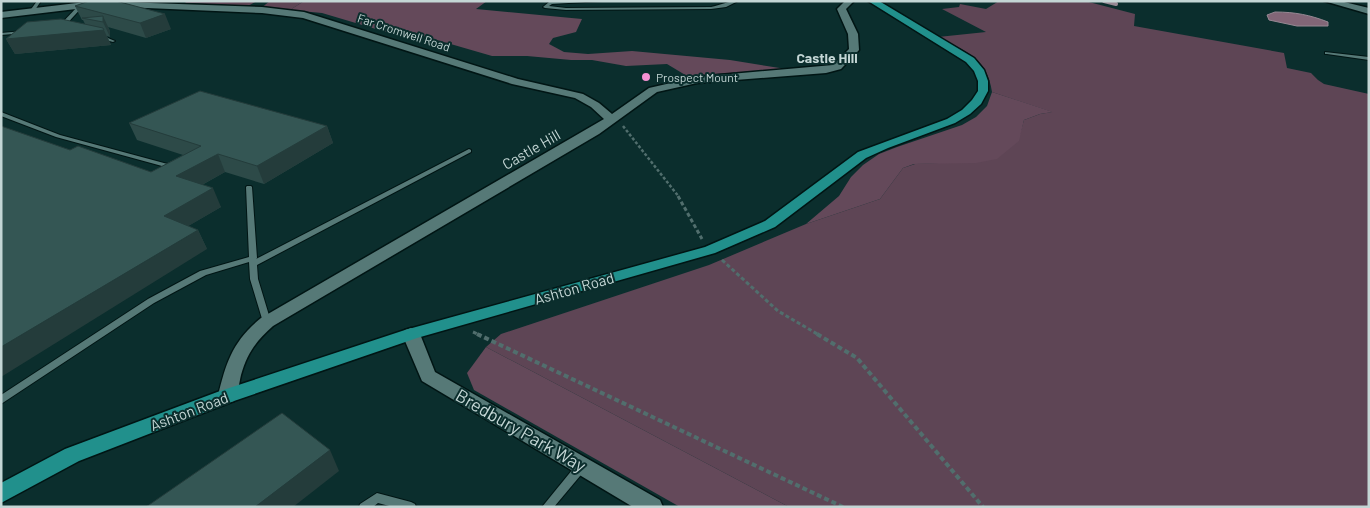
<svg xmlns="http://www.w3.org/2000/svg" width="1370" height="508" viewBox="0 0 1370 508" font-family="Barlow,sans-serif">
	<style>
		.green { fill: #5e4555 }
		.forest { fill: #64495a }
		.water { fill: #826677; stroke: #968893 }
		.lines { fill: none; stroke-linecap: round; stroke-linejoin: round }
		.stream { stroke: #968893; stroke-width: 4 }
		.service-casing { stroke: #001514; stroke-width: 2 }
		.minor-casing { stroke: #001514; stroke-width: 3 }
		.trunk-casing { stroke: #001514; stroke-width: 3 }
		.path-far2 { stroke: #516e6d; stroke-width: 2.5; stroke-dasharray: 3 2; stroke-linecap: butt }
		.path-far1 { stroke: #516e6d; stroke-width: 3; stroke-dasharray: 4 2.5; stroke-linecap: butt }
		.path { stroke: #516e6d; stroke-width: 4; stroke-dasharray: 5 3; stroke-linecap: butt }
		.service { fill: #567977; fill-rule: evenodd }
		.minor { fill: #567977; fill-rule: evenodd }
		.trunk { fill: #21908c; fill-rule: evenodd }
		.wall { fill: #2d4a48 }
		.shaded-wall { fill: #243c3b }
		.building { fill: #345654; stroke: #243c3b }
		.poi-dot { fill: #f591d3; stroke: #0b2e2d; stroke-width: 2 }
		.labels { text-anchor: middle; dominant-baseline: central; stroke-width: 4; stroke-linejoin: round; paint-order: stroke }
		.far-street-label { font-size: 12px; fill: #c4d6d5; stroke: #0b2e2d }
		.far-poi-label { font-size: 12px; fill: #c4d6d5; stroke: #0b2e2d; text-anchor: start }
		.far-neighbourhood-label { font-size: 14px; font-weight: bold; fill: #c4d6d5; stroke: #0b2e2d }
		.street-label { font-size: 15px; fill: #c4d6d5; stroke: #0b2e2d }
		.near-street-label { font-size: 18px; fill: #c4d6d5; stroke: #0b2e2d }
	</style>
	<rect width="100%" height="100%" fill="#0b2e2d"/>
	<g class="green">
		<polygon points="184,1 257,1 248,6 186,3"/>
		<polygon points="270,1 304,1 290,10 261,8"/>
		<path d="M999,1H1085L1135,14L1134,26L1284,53L1287,68L1311,73L1318,80L1324,84L1369,94V507H789L486,347L501,334L709,265L806,224L880,199L903,168L915,164L939,163L1018,141L1024,120L1040,114L1052,112L992,92C987,57 966,52 938,37L986,32L942,9L959,7L960,4L986,9Z"/>
	</g>
	<g class="forest">
		<polygon points="304,1 487,1 476,9 582,19 576,32 553,38 549,44 564,52 588,54 632,51 730,60 786,69 687,76 667,64 626,66 592,60 571,60 527,56 492,56 423,36 413,40 322,13 290,10"/>
		<polygon points="992,92 1053,112 1040,114 1024,120 1019,141 997,159 976,163 914,164 903,168 880,199 806,224 839,196 851,177 863,165 879,154 897,147 962,125 976,117 987,106"/>
		<polygon points="486,347 789,507 680,507 474,390 467,373"/>
	</g>
	<path class="water" d="M1275,12C1295,12 1310,15 1328,22V26H1297L1269,20L1267,15Z"/>
	<g class="lines">
		<polyline class="stream" points="1104,1 1116,4"/>
		<defs>
			<g id="service">
				<polygon points="37,1 41,1 33,13 29,13 29,12"/>
				<path d="M562,1H602L552,4L549,6L566,8L711,7C720,5 729,1 738,1L726,7L711,9L566,10L545,8L543,7L549,2Z"/>
				<polygon points="80,4 84,5 63,28 59,28 59,26"/>
				<polygon points="23,31 25,31 25,33 1,35 1,33"/>
				<polygon points="99,36 103,36 115,41 113,42 99,38"/>
				<polygon points="1325,52 1369,57 1369,60 1327,54 1325,54"/>
				<polygon points="1,112 60,135 175,166 176,167 173,169 56,137 1,116"/>
				<polygon points="469,149 471,150 471,152 257,265 258,279 271,322 270,324 264,324 263,322 250,279 249,262 206,275 154,303 1,404 1,395 148,299 200,271 249,257 246,187 247,186 251,186 252,187 257,258 256,259"/>
				<polygon points="581,463 585,464 586,467 585,470 554,507 542,507 577,464"/>
				<polygon points="377,493 411,502 415,504 416,507 393,507 378,503 373,507 359,507 360,504"/>
			</g>
			<g id="minor">
				<path d="M94,1L262,7L304,12L518,79L583,94L599,103L612,114L649,88L697,77L833,65L849,49L848,34L837,9L845,1H854L846,9L858,34L859,50L841,69L826,73L697,83L657,92L599,134L273,326C257,340 247,353 241,375C239,384 238,393 234,401L227,403L220,401L218,396C226,362 233,341 261,318L604,119L591,107L575,98L512,84L303,18L262,13L101,6L1,18V12Z"/>
				<polygon points="1324,1 1340,1 1369,8 1369,14"/>
				<polygon points="411,328 417,330 420,334 435,372 660,500 663,507 633,507 422,381 402,334 405,330"/>
			</g>
			<polygon id="trunk" points="868,1 879,1 974,58 984,70 988,81 988,91 981,104 970,114 955,123 888,148 866,158 775,227 715,253 417,338 234,401 79,461 1,503 1,483 65,449 220,391 405,330 705,247 765,221 858,152 947,119 962,110 972,100 978,91 978,81 974,71 966,62"/>
		</defs>
		<use href="#service" class="service-casing"/>
		<use href="#minor" class="minor-casing"/>
		<use href="#trunk" class="trunk-casing"/>
		<polyline class="path-far2" points="623,126 679,197"/>
		<g class="path-far1">
			<polyline points="678,196 702,239"/>
			<polyline points="722,260 778,311 819,335"/>
			<polyline points="473,332 480,335"/>
		</g>
		<g class="path">
			<polyline points="477,334 843,507"/>
			<polyline points="817,334 857,358 983,507"/>
		</g>
		<use href="#service" class="service"/>
		<use href="#minor" class="minor"/>
		<use href="#trunk" class="trunk"/>
	</g>
	<g class="wall">
		<polygon points="75,6 171,29 146,38 108,27 110,31 110,37 107,36 111,45 15,54 6,39 85,24 83,20 82,20"/>
		<polygon points="129,123 327,126 333,143 264,184 225,172 202,185 221,207 188,226 198,230 207,249 70,150 151,172 183,155 137,140"/>
	</g>
	<g class="shaded-wall">
		<polygon points="165,14 171,29 146,38 140,23"/>
		<polygon points="103,16 110,31 110,37 103,22"/>
		<polygon points="103,28 111,45 15,54 6,39"/>
		<polygon points="327,126 333,143 264,184 257,166"/>
		<polygon points="218,154 225,172 185,194 176,176"/>
		<polygon points="213,188 221,207 173,235 164,216"/>
		<polygon points="198,230 207,249 1,377 1,347"/>
		<polygon points="330,450 339,471 293,507 255,507"/>
	</g>
	<g class="building">
		<polygon points="89,1 116,1 165,14 140,23 75,6"/>
		<polygon points="103,16 103,22 82,18"/>
		<polygon points="61,19 103,28 104,30 6,39 27,22"/>
		<polygon points="200,91 327,126 257,166 218,154 176,176 213,188 164,216 198,230 1,347 1,126 70,150 78,146 151,172 201,146 129,123"/>
		<polygon points="282,413 330,450 255,507 146,507"/>
	</g>
	<circle class="poi-dot" cx="646" cy="77" r="5"/>
	<g class="labels">
		<g class="far-street-label">
			<text transform="translate(404 32) rotate(18)">Far Cromwell Road</text>
		</g>
		<g class="far-poi-label">
			<text x="656" y="77">Prospect Mount</text>
		</g>
		<g class="far-neighbourhood-label">
			<text x="827" y="57">Castle Hill</text>
		</g>
		<g class="street-label">
			<text transform="translate(531 149) rotate(-30)">Castle Hill</text>
			<text transform="translate(574 288) rotate(-16)">Ashton Road</text>
			<text transform="translate(189 411) rotate(-21)">Ashton Road</text>
		</g>
		<g class="near-street-label">
			<text transform="translate(521 430) rotate(30)">Bredbury Park Way</text>
		</g>
	</g>
	<rect width="1370" height="508" fill="none" stroke="#c4d6d5" stroke-width="5"/>
</svg>
